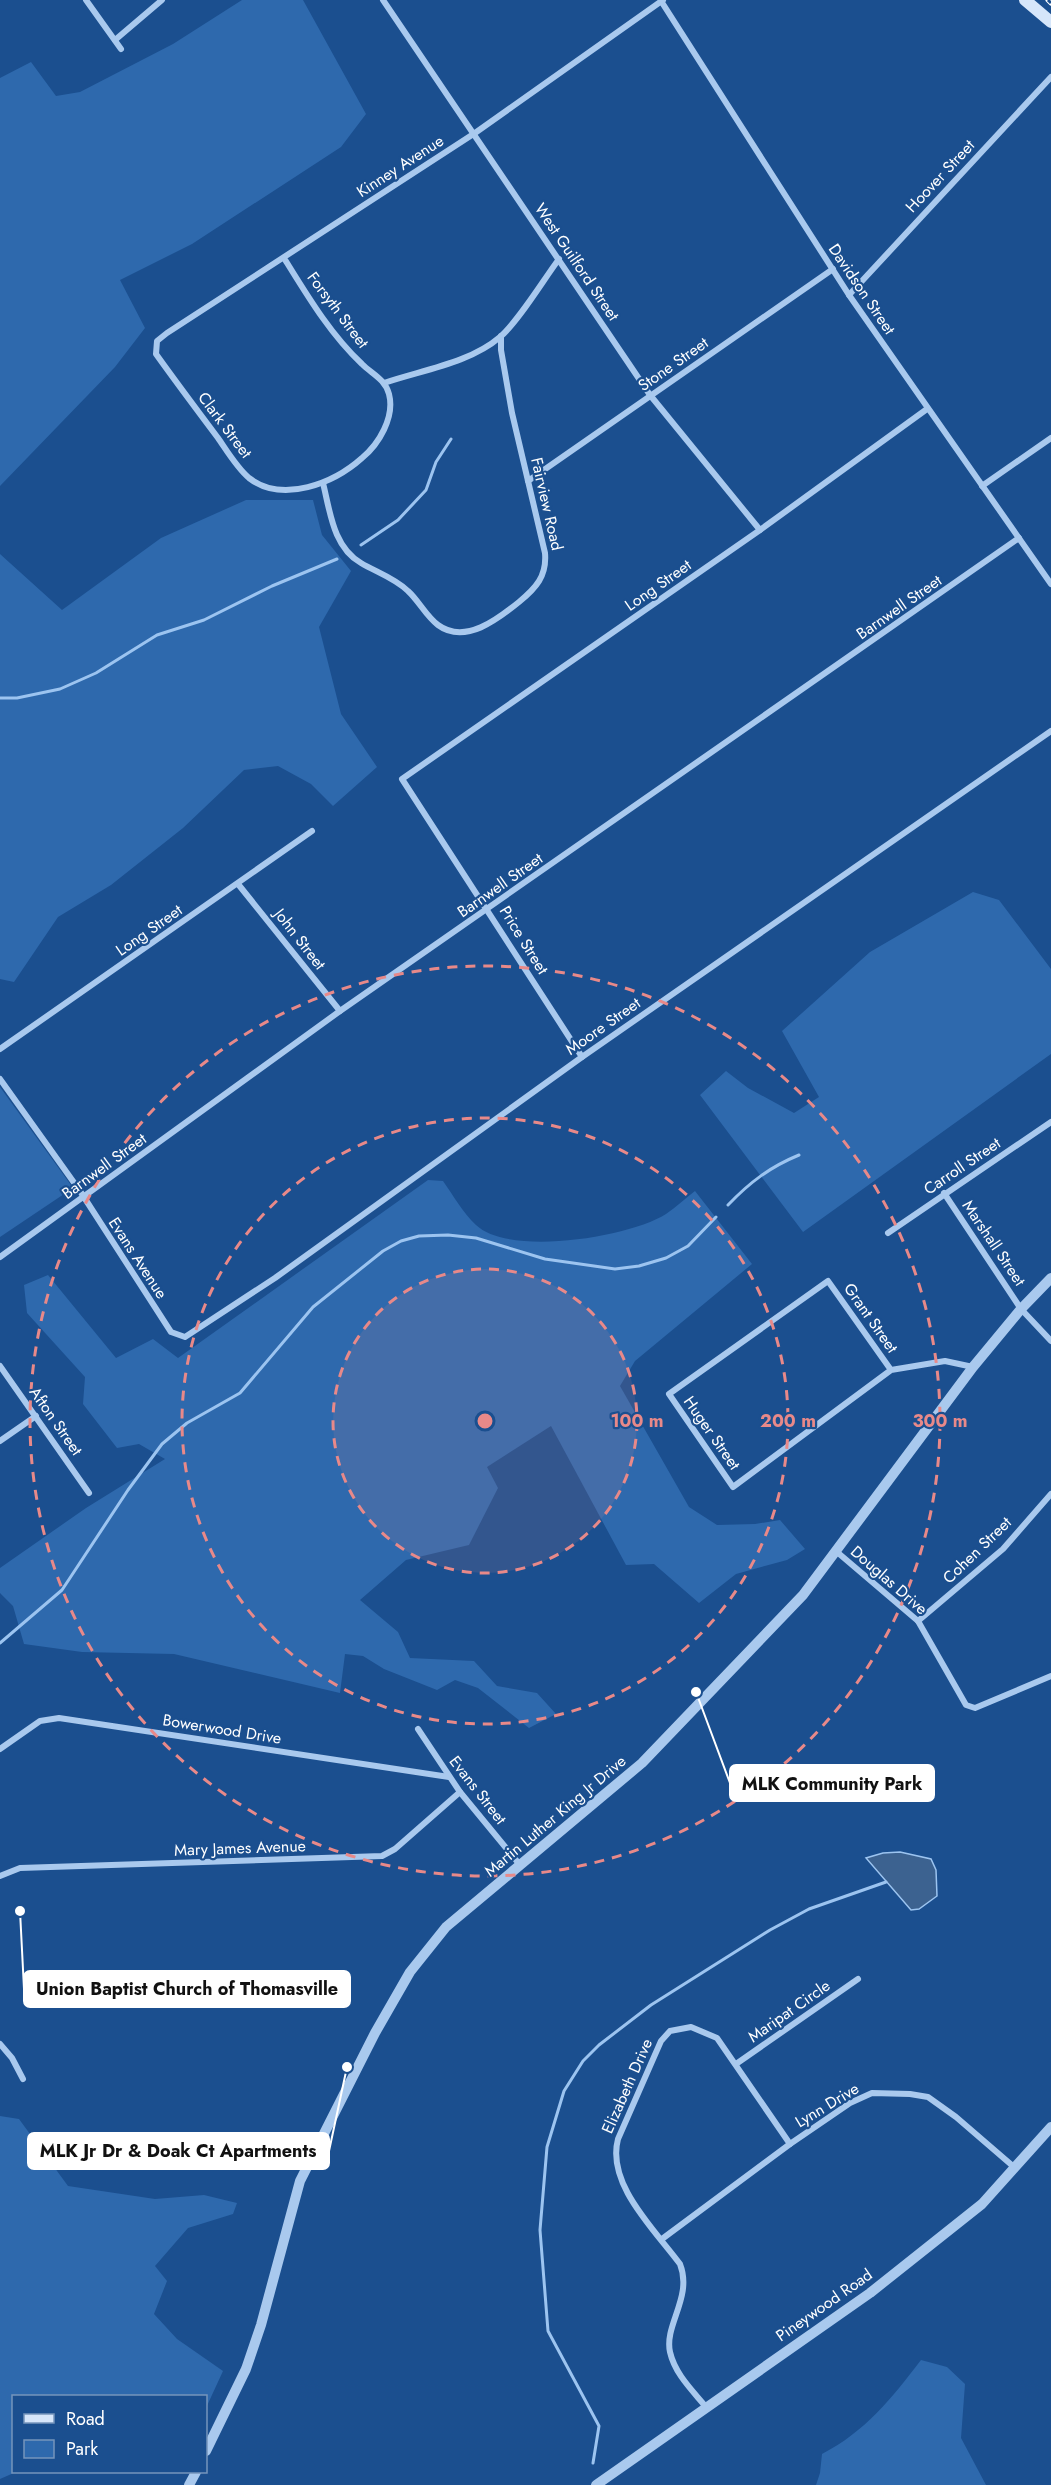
<svg xmlns="http://www.w3.org/2000/svg" width="1051" height="2485" viewBox="0 0 1051 2485" font-family="Jost,sans-serif">
	<style>
		.green { fill: #2e69ad }
		.water { fill: #3c6290; stroke: #9cc4f0; stroke-width: 1.5 }
		.lines { fill: none; stroke-linecap: round; stroke-linejoin: round }
		.stream { stroke: #9cc4f0; stroke-width: 3 }
		.minor { stroke: #a9c9ee; stroke-width: 6 }
		.tertiary { stroke: #a9c9ee; stroke-width: 10 }
		.secondary { stroke: #d6e6fa; stroke-width: 12 }
		.rail-casing { stroke: #fff; stroke-width: 5 }
		.rail { stroke: #1b4f8f; stroke-width: 3; stroke-dasharray: 9; stroke-linecap: butt }
		.ring { fill: none; stroke: #e88989; stroke-width: 3; stroke-dasharray: 10 8 }
		.labels { text-anchor: middle; dominant-baseline: central; stroke-width: 4.5; stroke-linejoin: round; paint-order: stroke }
		.street-label { font-size: 16px; fill: #fff; stroke: #1b4f8f }
		.centre { fill: #e88989; stroke: #1b4f8f; stroke-width: 3 }
		.ring-label { font-size: 18px; text-anchor: middle; font-weight: bold; fill: #e88989; stroke: #1b4f8f; stroke-width: 4.5; stroke-linejoin: round; paint-order: stroke }
		.leader { fill: none; stroke: #fff; stroke-width: 2 }
		.callout-dot { fill: #fff; stroke: #1b4f8f; stroke-width: 2 }
		.callout { fill: #fff; stroke: #fff; stroke-width: 2 }
		.callout-label { font-size: 18px; text-anchor: middle; font-weight: bold; fill: #111 }
	</style>
	<rect width="100%" height="100%" fill="#1b4f8f"/>
	<g class="green">
		<polygon points="242,0 303,0 366,114 341,147 192,244 120,280 145,328 115,367 0,486 0,78 31,62 56,96 80,92 173,44"/>
		<polygon points="246,500 313,500 322,535 351,571 319,627 341,714 377,767 333,806 311,784 278,766 244,770 183,828 111,885 58,917 14,982 0,979 0,554 62,610 161,538"/>
		<polygon points="973,892 999,900 1051,969 1051,1054 803,1232 700,1095 726,1071 748,1088 794,1113 819,1097 782,1031 870,952"/>
		<polygon points="0,1087 73,1188 0,1237"/>
		<path d="M428,1180L443,1181C453,1195 463,1213 476,1225C510,1257 630,1237 666,1214C676,1207 686,1198 695,1191L752,1264L635,1361L620,1386L689,1507L717,1525L755,1524L780,1520L805,1549L787,1560L736,1574L699,1603L654,1564L626,1565L551,1426L487,1467L498,1488L469,1545L406,1560L360,1600L398,1632L410,1658L474,1661L497,1686L537,1693L556,1714L529,1728L478,1688L455,1680L437,1690L384,1669L363,1656L345,1654L340,1693L174,1654L82,1652L24,1644L13,1606L0,1593V1568L86,1508L165,1459L139,1444L117,1448L83,1404L85,1377L27,1313L24,1285L48,1275L116,1358L153,1339L178,1358Z"/>
		<polygon points="0,2116 19,2119 68,2186 155,2199 204,2195 237,2203 233,2214 188,2228 155,2266 167,2281 154,2314 177,2339 223,2371 206,2408 206,2396 14,2396 14,2472 16,2472 0,2479"/>
		<path d="M921,2360L947,2367L965,2384L961,2438L986,2485H816L820,2473L822,2454C866,2431 891,2399 921,2360Z"/>
	</g>
	<polygon class="water" points="900,1852 931,1859 936,1870 937,1896 919,1909 911,1910 866,1858 883,1853"/>
	<g class="lines">
		<g class="stream">
			<polyline points="361,545 398,520 426,490 436,462 451,439"/>
			<polyline points="0,698 17,698 60,689 96,673 157,635 204,620 272,586 337,559"/>
			<path d="M728,1205C750,1182 770,1167 799,1155"/>
			<polyline points="0,1643 62,1590 128,1490 162,1444 187,1423 240,1393 313,1307 383,1251 401,1241 419,1236 448,1235 476,1238 545,1259 615,1269 639,1266 666,1258 688,1246 716,1217"/>
			<polyline points="593,2463 599,2426 548,2331 540,2230 547,2147 564,2091 583,2061 599,2045 651,2005 770,1930 809,1909 886,1882"/>
		</g>
		<g class="minor">
			<polyline points="86,0 121,49"/>
			<polyline points="383,0 650,395 760,530"/>
			<polyline points="661,1 849,295 1051,584"/>
			<polyline points="115,40 162,0"/>
			<path d="M284,258C307,295 330,334 362,364C372,374 385,379 389,394C395,417 379,444 362,458C334,483 283,504 249,478C237,468 227,451 218,438C197,410 176,382 156,354L157,341L167,333L475,133L663,0"/>
			<polyline points="849,295 1051,77"/>
			<path d="M384,383C422,370 470,363 500,337C518,322 544,279 559,259"/>
			<polyline points="528,481 833,269"/>
			<path d="M323,483C330,511 333,547 361,563C376,572 395,578 408,591C419,601 426,616 438,625C465,645 498,619 519,602C536,588 547,576 545,553L512,413L501,350V336"/>
			<polyline points="982,486 1051,438"/>
			<polyline points="238,884 340,1011"/>
			<polyline points="0,1049 312,831"/>
			<polyline points="582,1057 402,779 760,530 927,409"/>
			<polyline points="0,1079 80,1191 171,1332 185,1337 275,1278 582,1057 1051,731"/>
			<polyline points="944,1193 1021,1309 1051,1341"/>
			<polyline points="888,1233 1051,1122"/>
			<polyline points="0,1257 340,1011 1019,538"/>
			<polyline points="0,1366 89,1493"/>
			<polyline points="891,1370 828,1281 669,1394 733,1487 891,1370 945,1361 973,1367"/>
			<polyline points="0,1441 36,1416"/>
			<polyline points="837,1552 918,1621 966,1705 975,1708 1051,1676"/>
			<polyline points="918,1621 1003,1549 1051,1494"/>
			<polyline points="418,1729 460,1792 520,1865"/>
			<polyline points="0,1749 40,1721 59,1718 449,1777"/>
			<polyline points="0,1876 20,1868 382,1856 395,1849 460,1792"/>
			<polyline points="0,2044 12,2058 23,2079"/>
			<polyline points="736,2064 858,1979"/>
			<polyline points="662,2239 790,2144 850,2103 872,2093 910,2094 928,2097 956,2117 1014,2167"/>
			<path d="M706,2407C692,2390 675,2374 670,2352C664,2325 693,2297 680,2264C655,2230 606,2184 618,2139L661,2041L670,2031L691,2027L717,2038L790,2144"/>
		</g>
		<g class="tertiary">
			<polyline points="206,2451 246,2369 261,2325 300,2181 375,2033 410,1972 446,1927 642,1763 803,1595 973,1367 1021,1309 1051,1278"/>
			<polyline points="189,2485 196,2472"/>
			<polyline points="596,2485 870,2293 982,2204 1051,2127"/>
		</g>
		<polyline class="secondary" points="1025,0 1051,22"/>
		<defs>
			<polyline id="rail" points="1048,0 1051,3"/>
		</defs>
		<use href="#rail" class="rail-casing"/>
		<use href="#rail" class="rail"/>
	</g>
	<circle cx="485" cy="1421" r="152" fill="#e88989" fill-opacity=".12"/>
	<g class="ring">
		<circle cx="485" cy="1421" r="152"/>
		<circle cx="485" cy="1421" r="303"/>
		<circle cx="485" cy="1421" r="455"/>
	</g>
	<g class="labels">
		<g class="street-label">
			<text transform="translate(400 166) rotate(-33)">Kinney Avenue</text>
			<text transform="translate(940 176) rotate(-47)">Hoover Street</text>
			<text transform="translate(577 262) rotate(56)">West Guilford Street</text>
			<text transform="translate(862 289) rotate(56)">Davidson Street</text>
			<text transform="translate(338 310) rotate(53)">Forsyth Street</text>
			<text transform="translate(673 364) rotate(-35)">Stone Street</text>
			<text transform="translate(225 425) rotate(53)">Clark Street</text>
			<text transform="translate(547 504) rotate(77)">Fairview Road</text>
			<text transform="translate(658 585) rotate(-35)">Long Street</text>
			<text transform="translate(899 607) rotate(-35)">Barnwell Street</text>
			<text transform="translate(500 885) rotate(-35)">Barnwell Street</text>
			<text transform="translate(149 930) rotate(-35)">Long Street</text>
			<text transform="translate(300 939) rotate(52)">John Street</text>
			<text transform="translate(524 940) rotate(58)">Price Street</text>
			<text transform="translate(603 1026) rotate(-35)">Moore Street</text>
			<text transform="translate(104 1166) rotate(-36)">Barnwell Street</text>
			<text transform="translate(962 1166) rotate(-34)">Carroll Street</text>
			<text transform="translate(994 1243) rotate(56)">Marshall Street</text>
			<text transform="translate(138 1258) rotate(57)">Evans Avenue</text>
			<text transform="translate(871 1318) rotate(55)">Grant Street</text>
			<text transform="translate(56 1421) rotate(55)">Afton Street</text>
			<text transform="translate(712 1433) rotate(55)">Huger Street</text>
			<text transform="translate(977 1550) rotate(-44)">Cohen Street</text>
			<text transform="translate(889 1580) rotate(41)">Douglas Drive</text>
			<text transform="translate(222 1729) rotate(9)">Bowerwood Drive</text>
			<text transform="translate(478 1790) rotate(52)">Evans Street</text>
			<text transform="translate(555 1816) rotate(-40)">Martin Luther King Jr Drive</text>
			<text transform="translate(240 1848) rotate(-2)">Mary James Avenue</text>
			<text transform="translate(789 2011) rotate(-35)">Maripat Circle</text>
			<text transform="translate(627 2086) rotate(-66)">Elizabeth Drive</text>
			<text transform="translate(827 2105) rotate(-31)">Lynn Drive</text>
			<text transform="translate(824 2305) rotate(-35)">Pineywood Road</text>
		</g>
	</g>
	<circle cx="485" cy="1421" r="9" class="centre"/>
	<g class="ring-label">
		<text x="637" y="1427">100 m</text>
		<text x="788" y="1427">200 m</text>
		<text x="940" y="1427">300 m</text>
	</g>
	<path class="leader" d="M696 1692L730 1783M20 1911L24 1989M347 2067L329 2151"/>
	<g class="callout-dot">
		<circle cx="696" cy="1692" r="6"/>
		<circle cx="20" cy="1911" r="6"/>
		<circle cx="347" cy="2067" r="6"/>
	</g>
	<g class="callout">
		<rect x="730" y="1765" width="204" height="36" rx="6"/>
		<rect x="24" y="1971" width="326" height="36" rx="6"/>
		<rect x="28" y="2133" width="301" height="36" rx="6"/>
	</g>
	<g class="callout-label">
		<text x="832" y="1790">MLK Community Park</text>
		<text x="187" y="1995">Union Baptist Church of Thomasville</text>
		<text x="178" y="2157">MLK Jr Dr &amp; Doak Ct Apartments</text>
	</g>
	<rect x="12" y="2395" width="195" height="78" fill="#1b4f8f" stroke="#7695bc" stroke-width="1.5"/>
	<rect x="24" y="2414" width="30" height="9" fill="#d6e6fa" stroke="#7695bc" stroke-width="1.5"/>
	<text x="66" y="2425" font-size="18" fill="#ffffff">Road</text>
	<rect x="24" y="2440" width="30" height="18" fill="#2e69ad" stroke="#7695bc" stroke-width="1.5"/>
	<text x="66" y="2455" font-size="18" fill="#ffffff">Park</text>
</svg>
